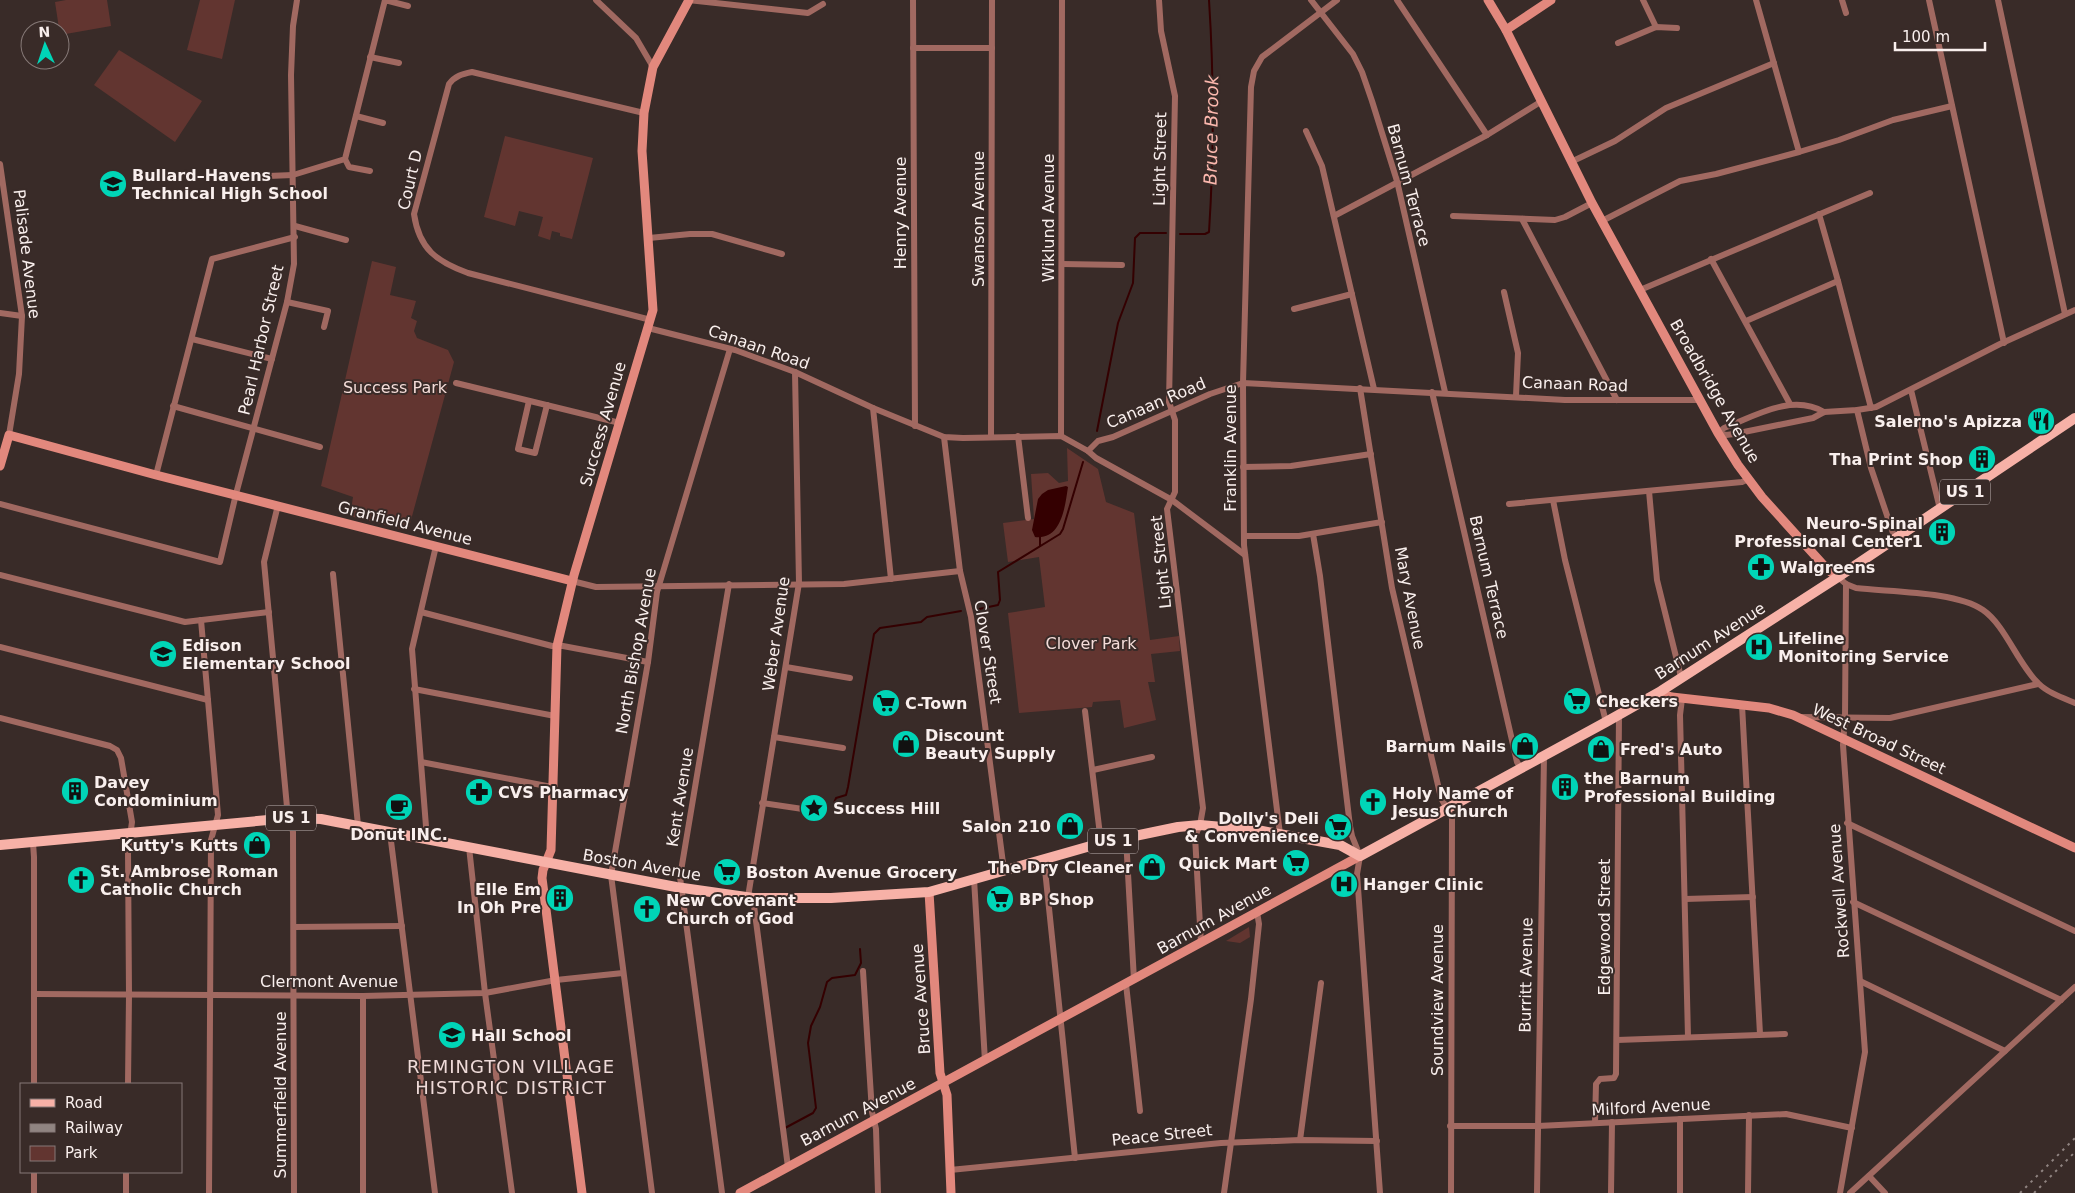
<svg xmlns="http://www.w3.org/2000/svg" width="2075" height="1193" viewBox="0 0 2075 1193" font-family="'DejaVu Sans',sans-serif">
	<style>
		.green { fill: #623530 }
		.water { fill: #340001 }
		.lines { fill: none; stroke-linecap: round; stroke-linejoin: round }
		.stream { stroke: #340001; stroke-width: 2 }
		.street { stroke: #a16961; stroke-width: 6 }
		.secondary { stroke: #e2887d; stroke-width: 9 }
		.primary { stroke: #f7b1a7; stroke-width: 10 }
		.rail { stroke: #908481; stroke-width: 2; stroke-dasharray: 2.5 5; stroke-linecap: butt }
		.labels { text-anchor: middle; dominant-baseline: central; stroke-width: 4; stroke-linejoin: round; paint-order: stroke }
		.shield { fill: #392b28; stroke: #bfb4b2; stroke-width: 1 }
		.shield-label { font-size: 15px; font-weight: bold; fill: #f9efed }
		.street-label { font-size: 16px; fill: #f9efed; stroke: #392b28 }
		.poi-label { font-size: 16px; font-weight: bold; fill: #f9efed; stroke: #392b28; text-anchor: start }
		.park-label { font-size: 16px; fill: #f4dcd8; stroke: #392b28 }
		.water-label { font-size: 18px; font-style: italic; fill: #fbb7ad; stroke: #392b28 }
		.neighbourhood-label { font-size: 18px; letter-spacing: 1px; fill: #efdbd9; stroke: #392b28 }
	</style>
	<rect width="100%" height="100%" fill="#392b28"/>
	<g class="green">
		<polygon points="66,0 107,0 111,26 60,35 55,2"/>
		<polygon points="200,0 235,0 222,59 187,50"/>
		<polygon points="119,50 202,101 175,142 94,85"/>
		<polygon points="505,136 593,158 572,239 560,236 560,233 552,231 550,240 538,236 543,217 519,211 515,226 484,217"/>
		<polygon points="372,261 396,267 390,295 416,301 411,318 417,321 414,331 417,338 448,350 454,362 408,531 350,516 353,497 321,486"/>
		<polygon points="1067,448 1098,469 1106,502 1134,513 1150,640 1179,636 1180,651 1151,654 1155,682 1148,682 1156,720 1124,728 1120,700 1093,702 1092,707 1019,713 1008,613 1045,607 1039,557 1008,562 1003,523 1034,519 1031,474 1048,473 1059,483 1068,481"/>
		<polygon points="1249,927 1250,937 1240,943 1226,941"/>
	</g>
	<path class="water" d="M1066,486L1068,487C1065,506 1062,540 1035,537L1032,530L1038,499L1042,494L1048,490Z"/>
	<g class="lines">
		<g class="stream">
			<path d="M1180,234H1205L1209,232C1214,155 1214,77 1209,0"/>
			<polyline points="1097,431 1118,323 1133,283 1135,238 1140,233 1166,233"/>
			<polyline points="1040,536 1040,546"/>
			<polyline points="979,609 998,605 1000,600 998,572 1060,534 1063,529 1083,462"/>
			<polyline points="834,803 836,798 846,795 848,787 874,634 880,628 921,622 927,617 961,611"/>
			<polyline points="785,1128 813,1113 816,1108 808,1043 811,1026 820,1007 827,982 832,978 855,975 861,963 860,949"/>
		</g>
		<g class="street">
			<polyline points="596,0 636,38 653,67"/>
			<polyline points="688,0 808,13 823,4"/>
			<polyline points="913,0 915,426"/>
			<polyline points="1159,0 1161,31 1175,96 1169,402 1175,420 1175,492 1167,509 1203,808 1200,825 1195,836 1201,943"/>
			<polyline points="1311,0 1353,54 1362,72 1372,101 1397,181 1445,392"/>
			<polyline points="1397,0 1487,135"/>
			<polyline points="1643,0 1656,27"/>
			<polyline points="1756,0 1799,152"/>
			<polyline points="1842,0 1846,13"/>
			<polyline points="1929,0 2004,343"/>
			<polyline points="1998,0 2065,314"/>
			<polyline points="1618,43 1656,27 1677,28"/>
			<polyline points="913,48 992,48"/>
			<polyline points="370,57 399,63"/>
			<path d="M644,113L472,72C462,74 455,76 449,84L414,214C419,249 437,262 468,273L651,320"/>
			<polyline points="356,116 383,123"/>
			<polyline points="1306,131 1322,166 1374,389"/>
			<polyline points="345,159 349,167 370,171"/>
			<polyline points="1573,161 1615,141 1666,108 1774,63"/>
			<polyline points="0,164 22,316 19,374 9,435"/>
			<polyline points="268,176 293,175 345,159 385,0 408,6"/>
			<polyline points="1819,214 1838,281 1871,408"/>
			<polyline points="1334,216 1487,135 1542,101"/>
			<polyline points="1453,216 1555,220 1565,217 1592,203"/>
			<polyline points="1522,219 1617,400"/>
			<polyline points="1602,221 1680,181 1716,174 1799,152 1839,140 1893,120 1952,106"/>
			<polyline points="295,226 346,240"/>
			<polyline points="649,238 690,234 712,234 782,254"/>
			<polyline points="1711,259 1790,404"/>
			<polyline points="1062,264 1122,265"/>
			<polyline points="1640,290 1870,193"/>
			<polyline points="1504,292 1518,353 1516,396"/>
			<polyline points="287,302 328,311 324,327"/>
			<polyline points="1294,309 1352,294"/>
			<polyline points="0,313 22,316"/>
			<polyline points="1746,321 1838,281"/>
			<polyline points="648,328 735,350 795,372 873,408 944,437 963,438 1061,436 1088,451 1098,441 1113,437 1210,394 1243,383 1565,400 1701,400"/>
			<polyline points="192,339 272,359"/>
			<polyline points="456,383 620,423"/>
			<polyline points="1360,388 1392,588 1441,798 1452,818 1451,1193"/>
			<polyline points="1911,390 1940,509"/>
			<polyline points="1432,392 1517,762 1521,768"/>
			<polyline points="529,401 518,449 535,453 547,405"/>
			<polyline points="173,406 320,447"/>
			<polyline points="873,408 891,579"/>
			<polyline points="1857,410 1871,468 1895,539"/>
			<polyline points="1718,433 1726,435 1734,434 1813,418 1824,412 1857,410 1876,407 2000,344 2075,310"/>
			<path d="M1718,433L1724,428C1755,416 1792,393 1824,412"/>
			<polyline points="1018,436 1028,518"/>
			<polyline points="1061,436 1062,0"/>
			<polyline points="944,437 960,571 971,617 1004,871"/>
			<polyline points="991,437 992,0"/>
			<polyline points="1088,451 1096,458 1172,500 1245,555"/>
			<polyline points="1243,467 1291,466 1371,454"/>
			<polyline points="156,475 212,259 295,237"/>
			<polyline points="1649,491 1657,580 1681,677"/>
			<polyline points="1553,500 1565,560 1606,722"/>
			<polyline points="0,504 220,562 236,494 287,302 294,264 291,75 293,26 297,0"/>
			<polyline points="1509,504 1742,482 1749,479"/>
			<polyline points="278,505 264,562 287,807 293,832 294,1193"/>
			<polyline points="1313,534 1320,576 1350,826 1352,836 1360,856 1357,874 1380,1193"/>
			<polyline points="1244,536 1299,536 1382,522"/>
			<polyline points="333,574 358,825"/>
			<polyline points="0,575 185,622 269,612"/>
			<path d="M1838,577L1846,584L1856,588C1889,592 1956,591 1983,610C2005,625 2018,664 2038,683C2048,693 2063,698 2075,703"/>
			<polyline points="572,581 596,587 844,584 960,571"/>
			<polyline points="421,612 552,646 563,646 648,662"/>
			<polyline points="201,620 218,815 211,840 209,1193"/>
			<polyline points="0,647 208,700"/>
			<polyline points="786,667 850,678"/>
			<polyline points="414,689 555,716"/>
			<polyline points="1682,699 1680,715 1688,1037"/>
			<polyline points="1742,705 1760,1034"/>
			<polyline points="1085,711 1101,843"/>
			<polyline points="1799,717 1890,718 2038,684"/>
			<polyline points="0,718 110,746 117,750 121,758 132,822 128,850 129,995 128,1084"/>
			<polyline points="774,737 843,748"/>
			<polyline points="421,762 552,787"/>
			<polyline points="1093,770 1152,757"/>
			<polyline points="762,803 823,812"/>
			<polyline points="1847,823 2075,931"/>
			<polyline points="390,833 435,1193"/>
			<polyline points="1280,834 1244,545 1243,383 1251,87 1254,71 1262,57 1337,0"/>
			<polyline points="1126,838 1134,980"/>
			<polyline points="427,839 412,649 436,546"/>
			<polyline points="33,843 34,857 34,1084"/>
			<polyline points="469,847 485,993 512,1193"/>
			<polyline points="1044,860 1075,1158"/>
			<polyline points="974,879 985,1061"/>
			<polyline points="748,897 799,583 795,372"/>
			<polyline points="753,898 788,1167"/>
			<polyline points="1685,899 1753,897"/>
			<polyline points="1853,902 2061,1000"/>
			<polyline points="294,927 402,926"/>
			<polyline points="863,971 872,1112 876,1129 878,1193"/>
			<polyline points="1860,981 2005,1051"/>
			<polyline points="1126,984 1140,1111"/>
			<polyline points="35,994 363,996 485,993 556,980 623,973"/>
			<polyline points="1617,1040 1785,1034"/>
			<polyline points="1595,1123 1596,1084 1600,1079 1614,1078 1616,1074 1619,715"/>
			<polyline points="1450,1126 1538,1126 1786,1114 1852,1128"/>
			<polyline points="1300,1140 1321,983"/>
			<polyline points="950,1170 1221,1143 1300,1140 1377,1141"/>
			<polyline points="1869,1176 1885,1193"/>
			<polyline points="34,1193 34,1172"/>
			<polyline points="126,1193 126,1172"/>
			<polyline points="363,1193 363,996"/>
			<polyline points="652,1193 611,875 648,662 657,592 730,349"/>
			<polyline points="722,1193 680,877 729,584"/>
			<polyline points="1224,1193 1251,999 1259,924 1257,912"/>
			<polyline points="1537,1193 1544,756"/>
			<polyline points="1611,1193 1612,1122"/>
			<polyline points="1680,1193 1680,1119"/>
			<polyline points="1748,1193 1749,1115"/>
			<polyline points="1840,1193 1865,1052 1843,745 1845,717 1846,584"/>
			<polyline points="1850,1193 2075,987"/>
		</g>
		<g class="secondary">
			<polyline points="1488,0 1506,30 1592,203 1718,433 1738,465 1762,497 1828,570 1838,577"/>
			<polyline points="1506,30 1551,0"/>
			<polyline points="0,466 9,435 156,475 572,581"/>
			<polyline points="1661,691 1665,695 1672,697 1769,708 1793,715 2075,848"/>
			<polyline points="929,892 940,1073 947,1095 951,1193"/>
			<polyline points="582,1193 542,878 543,870 551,850 557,646 574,575 653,310 642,151 644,113 653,67 689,0"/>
			<polyline points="740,1193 1360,856"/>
		</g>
		<polyline class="primary" points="0,845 290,818 321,819 676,887 753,898 831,898 929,892 1101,843 1178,827 1200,825 1257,830 1340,845 1360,856 1606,722 1661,691 1838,577 2075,418"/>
		<g class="rail">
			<polyline points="2020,1193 2075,1138"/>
			<polyline points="2034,1193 2075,1152"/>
		</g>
	</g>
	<defs>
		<symbol id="school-disc" viewBox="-11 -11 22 22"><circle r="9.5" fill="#00d5b7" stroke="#392b28"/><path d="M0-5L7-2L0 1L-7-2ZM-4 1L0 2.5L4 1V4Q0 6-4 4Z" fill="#111"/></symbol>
		<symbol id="restaurant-disc" viewBox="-11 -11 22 22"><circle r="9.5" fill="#00d5b7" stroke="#392b28"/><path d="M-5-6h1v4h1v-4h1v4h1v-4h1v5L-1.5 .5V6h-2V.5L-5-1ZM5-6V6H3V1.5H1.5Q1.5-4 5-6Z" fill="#111"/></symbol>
		<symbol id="building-disc" viewBox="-11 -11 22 22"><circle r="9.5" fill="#00d5b7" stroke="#392b28"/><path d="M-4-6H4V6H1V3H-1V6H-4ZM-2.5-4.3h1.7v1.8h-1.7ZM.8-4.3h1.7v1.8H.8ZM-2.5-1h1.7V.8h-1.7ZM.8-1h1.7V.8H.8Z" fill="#111"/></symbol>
		<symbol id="pharmacy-disc" viewBox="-11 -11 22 22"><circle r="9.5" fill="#00d5b7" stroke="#392b28"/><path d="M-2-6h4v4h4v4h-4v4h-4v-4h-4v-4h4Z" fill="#111"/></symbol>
		<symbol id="hospital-disc" viewBox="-11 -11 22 22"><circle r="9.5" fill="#00d5b7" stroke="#392b28"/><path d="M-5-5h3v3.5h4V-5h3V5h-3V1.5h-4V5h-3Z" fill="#111"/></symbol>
		<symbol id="supermarket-disc" viewBox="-11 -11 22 22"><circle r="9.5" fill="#00d5b7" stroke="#392b28"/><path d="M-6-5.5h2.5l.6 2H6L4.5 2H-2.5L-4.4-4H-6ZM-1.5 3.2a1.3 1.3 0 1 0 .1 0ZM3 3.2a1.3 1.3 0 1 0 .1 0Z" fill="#111"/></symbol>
		<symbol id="shop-disc" viewBox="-11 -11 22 22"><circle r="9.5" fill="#00d5b7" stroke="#392b28"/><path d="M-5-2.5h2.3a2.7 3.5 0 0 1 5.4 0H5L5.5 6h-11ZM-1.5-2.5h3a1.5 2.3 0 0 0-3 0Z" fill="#111"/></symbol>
		<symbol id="church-disc" viewBox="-11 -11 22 22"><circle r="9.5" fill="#00d5b7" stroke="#392b28"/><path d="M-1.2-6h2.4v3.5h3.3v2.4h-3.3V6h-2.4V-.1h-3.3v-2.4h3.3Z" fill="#111"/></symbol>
		<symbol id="cafe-disc" viewBox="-11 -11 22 22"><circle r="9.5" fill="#00d5b7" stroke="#392b28"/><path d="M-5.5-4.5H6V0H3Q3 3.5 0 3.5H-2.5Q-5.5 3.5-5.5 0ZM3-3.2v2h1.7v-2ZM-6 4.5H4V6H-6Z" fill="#111"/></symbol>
		<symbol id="sight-disc" viewBox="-11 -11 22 22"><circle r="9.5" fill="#00d5b7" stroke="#392b28"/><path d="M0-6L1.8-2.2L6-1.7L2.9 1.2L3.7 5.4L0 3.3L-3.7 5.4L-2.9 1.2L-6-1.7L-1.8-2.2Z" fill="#111"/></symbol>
	</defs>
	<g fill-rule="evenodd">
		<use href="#school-disc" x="97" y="168" width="32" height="32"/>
		<use href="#restaurant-disc" x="2025" y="405" width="32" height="32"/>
		<use href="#building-disc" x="1966" y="443" width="32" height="32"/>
		<use href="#building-disc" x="1926" y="516" width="32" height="32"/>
		<use href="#pharmacy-disc" x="1745" y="551" width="32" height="32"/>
		<use href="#hospital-disc" x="1743" y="631" width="32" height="32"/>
		<use href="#school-disc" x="147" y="638" width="32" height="32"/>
		<use href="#supermarket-disc" x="1561" y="685" width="32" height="32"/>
		<use href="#supermarket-disc" x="870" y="687" width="32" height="32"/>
		<use href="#shop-disc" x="890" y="728" width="32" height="32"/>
		<use href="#shop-disc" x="1509" y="730" width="32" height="32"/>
		<use href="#shop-disc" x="1585" y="733" width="32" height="32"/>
		<use href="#building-disc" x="1549" y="771" width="32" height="32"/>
		<use href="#building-disc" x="59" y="775" width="32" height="32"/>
		<use href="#pharmacy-disc" x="463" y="776" width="32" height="32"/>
		<use href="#church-disc" x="1357" y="786" width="32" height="32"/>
		<use href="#cafe-disc" x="383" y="791" width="32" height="32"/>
		<use href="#sight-disc" x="798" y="792" width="32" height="32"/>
		<use href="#shop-disc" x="1054" y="810" width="32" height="32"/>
		<use href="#supermarket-disc" x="1322" y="811" width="32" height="32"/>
		<use href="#shop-disc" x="241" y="829" width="32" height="32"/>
		<use href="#supermarket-disc" x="1280" y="847" width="32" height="32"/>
		<use href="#shop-disc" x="1136" y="851" width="32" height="32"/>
		<use href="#supermarket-disc" x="711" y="856" width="32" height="32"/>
		<use href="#church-disc" x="65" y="864" width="32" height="32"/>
		<use href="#hospital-disc" x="1328" y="868" width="32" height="32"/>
		<use href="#building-disc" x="544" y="882" width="32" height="32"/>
		<use href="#supermarket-disc" x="984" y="883" width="32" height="32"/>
		<use href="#church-disc" x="631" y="893" width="32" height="32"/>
		<use href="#school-disc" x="436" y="1019" width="32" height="32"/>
	</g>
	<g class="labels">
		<g class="shield">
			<rect x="1940" y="479.5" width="50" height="25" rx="4"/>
			<rect x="266" y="805.5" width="50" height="25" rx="4"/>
			<rect x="1088" y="828.5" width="50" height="25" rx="4"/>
		</g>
		<g class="shield-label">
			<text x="1965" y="492">US 1</text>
			<text x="291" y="818">US 1</text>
			<text x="1113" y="841">US 1</text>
		</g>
		<g class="street-label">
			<text transform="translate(1160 159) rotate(-89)">Light Street</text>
			<text transform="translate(410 180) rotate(-77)">Court D</text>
			<text transform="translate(1409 185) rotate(75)">Barnum Terrace</text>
			<text transform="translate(900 213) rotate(-90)">Henry Avenue</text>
			<text transform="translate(1048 218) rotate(-90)">Wiklund Avenue</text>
			<text transform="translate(978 219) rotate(-90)">Swanson Avenue</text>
			<text transform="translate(27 254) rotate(83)">Palisade Avenue</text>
			<text transform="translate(261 340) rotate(-77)">Pearl Harbor Street</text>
			<text transform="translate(759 347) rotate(19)">Canaan Road</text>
			<text transform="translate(1575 384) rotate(2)">Canaan Road</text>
			<text transform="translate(1715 391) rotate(60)">Broadbridge Avenue</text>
			<text transform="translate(1156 403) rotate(-23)">Canaan Road</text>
			<text transform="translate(603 424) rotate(-74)">Success Avenue</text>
			<text transform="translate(1230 448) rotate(-90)">Franklin Avenue</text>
			<text transform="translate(405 523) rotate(14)">Granfield Avenue</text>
			<text transform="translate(1161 562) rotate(-96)">Light Street</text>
			<text transform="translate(1489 577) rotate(77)">Barnum Terrace</text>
			<text transform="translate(1410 598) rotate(79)">Mary Avenue</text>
			<text transform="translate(776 634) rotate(-82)">Weber Avenue</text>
			<text transform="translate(1710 641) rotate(-33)">Barnum Avenue</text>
			<text transform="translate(636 651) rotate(-80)">North Bishop Avenue</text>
			<text transform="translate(988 652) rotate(81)">Clover Street</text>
			<text transform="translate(1879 739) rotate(25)">West Broad Street</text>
			<text transform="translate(680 797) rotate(-81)">Kent Avenue</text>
			<text transform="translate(642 865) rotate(10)">Boston Avenue</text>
			<text transform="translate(1839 891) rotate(-94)">Rockwell Avenue</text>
			<text transform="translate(1214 919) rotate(-29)">Barnum Avenue</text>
			<text transform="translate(1604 927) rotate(-90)">Edgewood Street</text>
			<text transform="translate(1526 975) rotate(-89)">Burritt Avenue</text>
			<text x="329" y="981">Clermont Avenue</text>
			<text transform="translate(921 999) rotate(-94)">Bruce Avenue</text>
			<text transform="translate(1437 1000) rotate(-90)">Soundview Avenue</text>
			<text transform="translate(280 1095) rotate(-90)">Summerfield Avenue</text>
			<text transform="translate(1651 1107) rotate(-3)">Milford Avenue</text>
			<text transform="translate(858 1112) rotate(-28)">Barnum Avenue</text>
			<text transform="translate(1162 1135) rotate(-6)">Peace Street</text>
		</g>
		<g class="poi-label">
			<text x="132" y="175">Bullard–Havens<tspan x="132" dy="18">Technical High School</tspan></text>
			<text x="2022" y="421" text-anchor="end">Salerno's Apizza</text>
			<text x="1963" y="459" text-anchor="end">Tha Print Shop</text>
			<text x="1923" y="523" text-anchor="end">Neuro-Spinal<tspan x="1923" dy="18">Professional Center1</tspan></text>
			<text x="1780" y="567">Walgreens</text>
			<text x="1778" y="638">Lifeline<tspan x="1778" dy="18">Monitoring Service</tspan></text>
			<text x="182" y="645">Edison<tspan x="182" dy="18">Elementary School</tspan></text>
			<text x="1596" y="701">Checkers</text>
			<text x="905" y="703">C-Town</text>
			<text x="925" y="735">Discount<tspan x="925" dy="18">Beauty Supply</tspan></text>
			<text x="1506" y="746" text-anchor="end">Barnum Nails</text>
			<text x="1620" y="749">Fred's Auto</text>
			<text x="1584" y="778">the Barnum<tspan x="1584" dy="18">Professional Building</tspan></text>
			<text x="94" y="782">Davey<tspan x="94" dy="18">Condominium</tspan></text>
			<text x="498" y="792">CVS Pharmacy</text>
			<text x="1392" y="793">Holy Name of<tspan x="1392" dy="18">Jesus Church</tspan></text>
			<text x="833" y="808">Success Hill</text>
			<text x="1319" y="818" text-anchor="end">Dolly's Deli<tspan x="1319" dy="18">&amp; Convenience</tspan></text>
			<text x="1051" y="826" text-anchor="end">Salon 210</text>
			<text x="399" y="834" text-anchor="middle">Donut INC.</text>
			<text x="238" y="845" text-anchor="end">Kutty's Kutts</text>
			<text x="1277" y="863" text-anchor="end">Quick Mart</text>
			<text x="1133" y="867" text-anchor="end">The Dry Cleaner</text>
			<text x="100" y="871">St. Ambrose Roman<tspan x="100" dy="18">Catholic Church</tspan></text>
			<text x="746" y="872">Boston Avenue Grocery</text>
			<text x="1363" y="884">Hanger Clinic</text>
			<text x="541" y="889" text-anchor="end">Elle Em<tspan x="541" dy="18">In Oh Pre</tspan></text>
			<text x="1019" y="899">BP Shop</text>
			<text x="666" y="900">New Covenant<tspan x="666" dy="18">Church of God</tspan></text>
			<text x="471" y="1035">Hall School</text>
		</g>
		<g class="park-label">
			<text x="395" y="387">Success Park</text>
			<text x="1091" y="643">Clover Park</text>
		</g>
		<g class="water-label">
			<text transform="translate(1211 130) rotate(-89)">Bruce Brook</text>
		</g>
		<g class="neighbourhood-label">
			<text x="511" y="1066">REMINGTON VILLAGE<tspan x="511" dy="21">HISTORIC DISTRICT</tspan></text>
		</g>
	</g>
	<rect x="20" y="1083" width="162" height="90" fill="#392b28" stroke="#867977"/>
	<rect x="30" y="1099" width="25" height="8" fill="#f7b1a7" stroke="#867977"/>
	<text x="65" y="1108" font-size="15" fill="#f9efed">Road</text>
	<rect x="30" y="1124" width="25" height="8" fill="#908481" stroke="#867977"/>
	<text x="65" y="1133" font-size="15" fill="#f9efed">Railway</text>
	<rect x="30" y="1146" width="25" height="15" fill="#623530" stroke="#867977"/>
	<text x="65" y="1158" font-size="15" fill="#f9efed">Park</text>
	<g transform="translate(45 45) rotate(357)"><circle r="24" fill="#392b28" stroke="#867977"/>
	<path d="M0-4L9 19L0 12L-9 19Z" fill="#00d5b7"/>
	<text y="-8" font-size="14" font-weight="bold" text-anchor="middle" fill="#f9efed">N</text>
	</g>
	<path d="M1895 42v8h90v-8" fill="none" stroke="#f9efed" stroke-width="2.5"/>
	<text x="1902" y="42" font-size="15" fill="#f9efed" stroke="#392b28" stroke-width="4" paint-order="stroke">100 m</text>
</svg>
